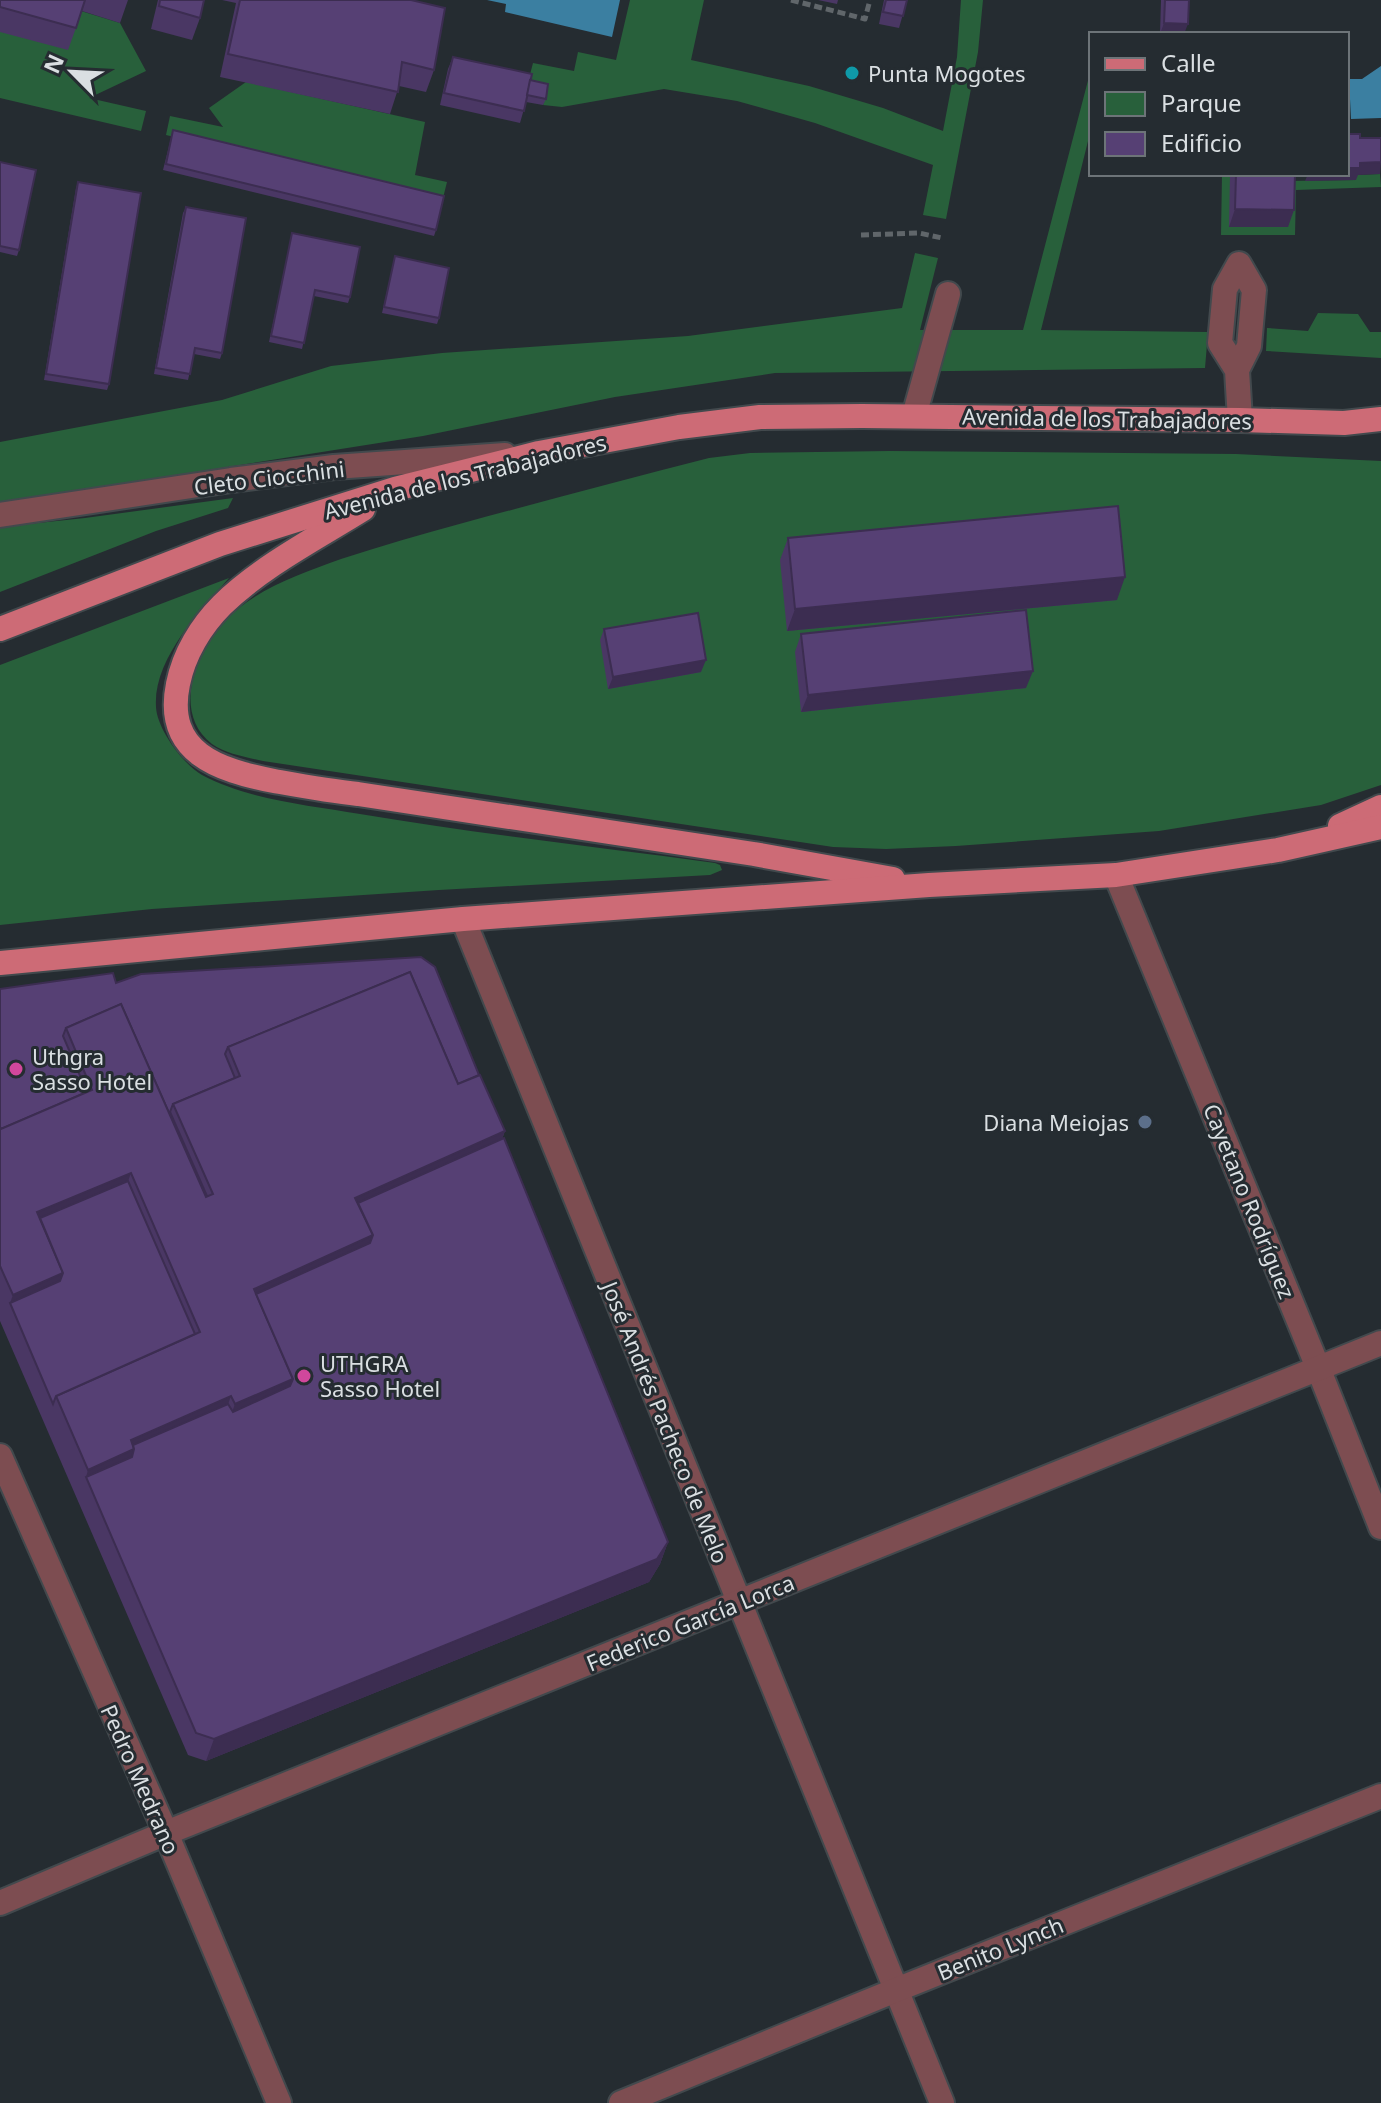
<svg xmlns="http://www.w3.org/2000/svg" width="1381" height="2103" viewBox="0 0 1381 2103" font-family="'Noto Sans',sans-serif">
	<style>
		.green { fill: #28603b }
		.water { fill: #3b7fa1 }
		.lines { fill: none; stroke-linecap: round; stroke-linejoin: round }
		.minor-casing { stroke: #42494d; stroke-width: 28 }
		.major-casing { stroke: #42494d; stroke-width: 28 }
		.path { stroke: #60666a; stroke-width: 5; stroke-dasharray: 8 4; stroke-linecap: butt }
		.minor { stroke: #7d4d51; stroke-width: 24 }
		.major { stroke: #cd6b76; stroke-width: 24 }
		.wall { fill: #4a3764 }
		.shaded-wall { fill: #3c2d51 }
		.building { fill: #564074; stroke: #3c2d51; stroke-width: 2 }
		.culture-dot { fill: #0f9aa8; stroke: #252c31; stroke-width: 3 }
		.hotel-dot { fill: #d1479c; stroke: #252c31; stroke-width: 3 }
		.service-dot { fill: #5c6f8a; stroke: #252c31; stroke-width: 3 }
		.labels { text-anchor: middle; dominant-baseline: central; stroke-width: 6; stroke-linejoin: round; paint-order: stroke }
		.poi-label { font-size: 22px; fill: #dadfe2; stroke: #252c31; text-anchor: start }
		.street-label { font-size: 22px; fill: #dadfe2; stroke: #252c31 }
	</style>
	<rect width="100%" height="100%" fill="#252c31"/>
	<g class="green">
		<polygon points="630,0 704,0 691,60 809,86 883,108 943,131 957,57 961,0 983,0 978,52 946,219 923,215 933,165 815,123 737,101 664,89 562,107 543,105 546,91 527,86 533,63 574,71 578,52 616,60"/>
		<polygon points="81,11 120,23 146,71 89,98 146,111 141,131 0,98 0,32"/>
		<polygon points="1091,69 1091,129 1041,330 1208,332 1205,368 775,373 615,397 423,436 0,503 0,442 222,400 331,366 442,353 688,336 902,308 915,253 938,258 920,330 1023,330"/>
		<polygon points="246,82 425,122 415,175 447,182 442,202 166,135 170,116 223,127 209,108"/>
		<polygon points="1222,174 1289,181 1355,180 1356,175 1380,174 1381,187 1296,190 1295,235 1221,235"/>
		<polygon points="1318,313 1358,314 1370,332 1381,332 1381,358 1266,351 1267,328 1308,331"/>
		<path d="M890,451L1236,454L1381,461V785L1321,805L1159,831L956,846L886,849L833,847L263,761C246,757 226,754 212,744C178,718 190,671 209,640C219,624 237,608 253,598C279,581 311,570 341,559C381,546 422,534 463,523C545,501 626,479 709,458L750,453Z"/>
		<polygon points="233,498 228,508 156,531 0,592 0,527 85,518"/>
		<path d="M229,578C200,611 153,659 156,707C157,729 183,764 202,775C249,800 308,805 360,814C478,834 597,847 715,863L720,865L722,870L710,875L439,890L152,909L0,925V665Z"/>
	</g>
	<g class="water">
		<polygon points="487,0 620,0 612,37 505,12 506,4"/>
		<polygon points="1381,66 1381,118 1351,119 1349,79 1362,79"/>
	</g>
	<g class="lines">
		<defs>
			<g id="minor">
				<polyline points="1237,370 1249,346 1254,290 1239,264 1225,289 1220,343 1237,370 1240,420"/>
				<polyline points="914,416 948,294"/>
				<polyline points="0,515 231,480 334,467 505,455"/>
				<polyline points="1116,875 1319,1370 1381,1527"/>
				<polyline points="463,919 942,2103"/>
				<polyline points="0,1456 166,1833 279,2103"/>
				<polyline points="0,1903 166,1833 1381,1343"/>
				<polyline points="621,2103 896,1990 1381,1796"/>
			</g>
			<g id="major">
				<path d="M363,509C315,539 262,566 222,605C201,626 184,654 178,684C164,753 218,770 274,781C302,786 329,791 358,794L754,854L893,879"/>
				<polyline points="0,629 220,544 395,489 539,453 679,427 760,417 862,416 1240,420 1344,423 1381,419"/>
				<polyline points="1340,826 1381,807"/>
				<polyline points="0,963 463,919 929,885 1116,875 1278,850 1381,827"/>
			</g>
		</defs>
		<use href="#minor" class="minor-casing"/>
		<use href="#major" class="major-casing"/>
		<g class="path">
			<polyline points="791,0 865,19 870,0"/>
			<polyline points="861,235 919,233 942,238"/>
		</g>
		<use href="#minor" class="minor"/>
		<use href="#major" class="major"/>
	</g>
	<g class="wall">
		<polygon points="0,0 128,0 120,23 82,11 68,50 0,32"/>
		<polygon points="158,0 204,0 200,18 192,40 151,29"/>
		<polygon points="222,0 411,0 434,70 426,92 399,86 390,114 220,77 236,3"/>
		<polygon points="818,0 838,0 837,4"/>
		<polygon points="884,0 907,0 899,28 879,24"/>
		<polygon points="1161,0 1189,0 1184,34 1160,34"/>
		<polygon points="453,57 530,80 546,99 543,105 526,102 520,123 440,105 448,69"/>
		<polygon points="173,130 436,230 434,236 163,170"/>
		<polygon points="0,162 19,250 17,256 0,252"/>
		<polygon points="1230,174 1295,174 1288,227 1229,227"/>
		<polygon points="78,182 109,384 107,390 44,380 76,188"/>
		<polygon points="186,207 222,353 220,359 194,354 188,380 154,374 183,213"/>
		<polygon points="292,233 350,297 348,303 314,296 302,349 269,342"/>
		<polygon points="395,256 439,318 437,324 382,313"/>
		<polygon points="788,538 1117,600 787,631 780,560"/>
		<polygon points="604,629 701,672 608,689 600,640"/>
		<polygon points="801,634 1026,688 801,712 795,652"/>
		<polygon points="116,983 479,1075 505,1131 502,1139 668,1542 660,1564 649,1582 206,1761 188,1755 0,1321 0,989"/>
	</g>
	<g class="shaded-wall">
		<polygon points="1164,23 1188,24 1184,34 1160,34"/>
		<polygon points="1381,162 1380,174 1358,175 1356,180 1305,181 1308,174 1347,174 1347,168 1360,163"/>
		<polygon points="1235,209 1294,210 1288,227 1229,227"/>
		<polygon points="1125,577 1117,600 787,631 795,609"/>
		<polygon points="706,660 701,672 608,689 613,677"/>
		<polygon points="1033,671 1026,688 801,712 808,695"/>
		<polygon points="505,1131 494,1161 360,1221 355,1198"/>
		<polygon points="131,1173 120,1203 41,1236 37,1212"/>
		<polygon points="373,1235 362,1265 257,1312 254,1289"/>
		<polygon points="63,1273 52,1304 10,1303 13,1295"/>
		<polygon points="293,1379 282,1409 224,1434 235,1404"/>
		<polygon points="231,1396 220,1426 86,1477 88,1470 131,1440"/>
		<polygon points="668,1542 660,1564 649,1582 206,1761 214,1739"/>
	</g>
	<g class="building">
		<polygon points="0,0 85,0 76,28 0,7"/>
		<polygon points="160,0 204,0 200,18 159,6"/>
		<polygon points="240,0 411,0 445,8 434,70 402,62 398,92 228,54"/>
		<polygon points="886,0 907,0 903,16 883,12"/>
		<polygon points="1165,0 1189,0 1188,24 1164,23"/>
		<polygon points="453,57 532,74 524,111 444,93"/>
		<polygon points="530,80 548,84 546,99 527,95"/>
		<polygon points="173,130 444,196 436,230 166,164"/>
		<polygon points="1347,134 1360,134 1360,138 1381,138 1381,162 1360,163 1360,168 1347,168"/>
		<polygon points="0,162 36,170 19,250 0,246"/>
		<polygon points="1236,174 1295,174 1294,210 1235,209"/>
		<polygon points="78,182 141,193 109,384 46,374"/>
		<polygon points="186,207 246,218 222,353 195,348 190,374 156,368"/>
		<polygon points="292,233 360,247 350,297 315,290 304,343 271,336"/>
		<polygon points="395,256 449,268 439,318 384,307"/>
		<polygon points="1118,506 1125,577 795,609 788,538"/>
		<polygon points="1026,610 1033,671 808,695 801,634"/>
		<polygon points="698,613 706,660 613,677 604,629"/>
		<polygon points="421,957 435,967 479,1075 458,1084 410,972 228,1047 225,1054 235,1078 173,1104 170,1112 207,1196 206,1197 121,1004 66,1028 63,1036 87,1092 1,1129 0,1127 0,989 113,973 116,983 141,974"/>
		<polygon points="410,972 458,1084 480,1075 505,1131 355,1198 373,1235 254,1289 293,1379 235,1404 231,1396 131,1440 134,1449 88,1470 56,1396 200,1332 131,1173 37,1212 63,1273 13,1295 0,1266 0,1127 1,1129 92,1090 66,1028 121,1004 206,1197 213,1194 173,1104 240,1076 228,1047"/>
		<polygon points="504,1138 668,1542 657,1559 214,1739 196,1733 86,1477 132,1457 134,1449 133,1445 228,1404 233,1412 290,1386 293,1379 256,1294 370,1243 373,1235 358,1203"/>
		<polygon points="128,1181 195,1334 56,1396 53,1404 10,1303 60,1281 63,1273 40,1218"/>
	</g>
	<circle class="culture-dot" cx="852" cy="73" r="8"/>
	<g class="hotel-dot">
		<circle cx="16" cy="1069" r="8"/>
		<circle cx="304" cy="1376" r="8"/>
	</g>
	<circle class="service-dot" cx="1145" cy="1122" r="8"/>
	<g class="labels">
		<g class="poi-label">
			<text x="868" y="73">Punta Mogotes</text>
			<text x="32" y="1056">Uthgra<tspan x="32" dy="25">Sasso Hotel</tspan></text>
			<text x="1129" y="1122" text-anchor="end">Diana Meiojas</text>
			<text x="320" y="1363">UTHGRA<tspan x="320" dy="25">Sasso Hotel</tspan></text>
		</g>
		<g class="street-label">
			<text transform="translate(1107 418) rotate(1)">Avenida de los Trabajadores</text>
			<text transform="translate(465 476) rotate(-14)">Avenida de los Trabajadores</text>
			<text transform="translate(269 477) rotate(-7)">Cleto Ciocchini</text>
			<text transform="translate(1250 1201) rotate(68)">Cayetano Rodríguez</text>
			<text transform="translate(666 1422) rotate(68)">José Andrés Pacheco de Melo</text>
			<text transform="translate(690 1622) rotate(-22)">Federico García Lorca</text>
			<text transform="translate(141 1779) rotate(66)">Pedro Medrano</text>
			<text transform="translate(1000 1948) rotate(-22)">Benito Lynch</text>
		</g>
	</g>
	<rect x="1089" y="32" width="260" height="144" fill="#252c31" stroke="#6d7478" stroke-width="2"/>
	<rect x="1105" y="58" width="40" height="12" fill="#cd6b76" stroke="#6d7478" stroke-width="2"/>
	<text x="1161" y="72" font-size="24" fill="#dadfe2">Calle</text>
	<rect x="1105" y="92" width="40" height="24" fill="#28603b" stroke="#6d7478" stroke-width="2"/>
	<text x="1161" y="112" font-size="24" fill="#dadfe2">Parque</text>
	<rect x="1105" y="132" width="40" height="24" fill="#564074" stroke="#6d7478" stroke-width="2"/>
	<text x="1161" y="152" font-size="24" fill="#dadfe2">Edificio</text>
	<g transform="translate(72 72) rotate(294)" stroke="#252c31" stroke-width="6" paint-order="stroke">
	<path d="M0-6L14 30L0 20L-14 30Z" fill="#dadfe2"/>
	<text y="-12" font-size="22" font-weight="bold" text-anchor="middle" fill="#dadfe2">N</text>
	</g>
</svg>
